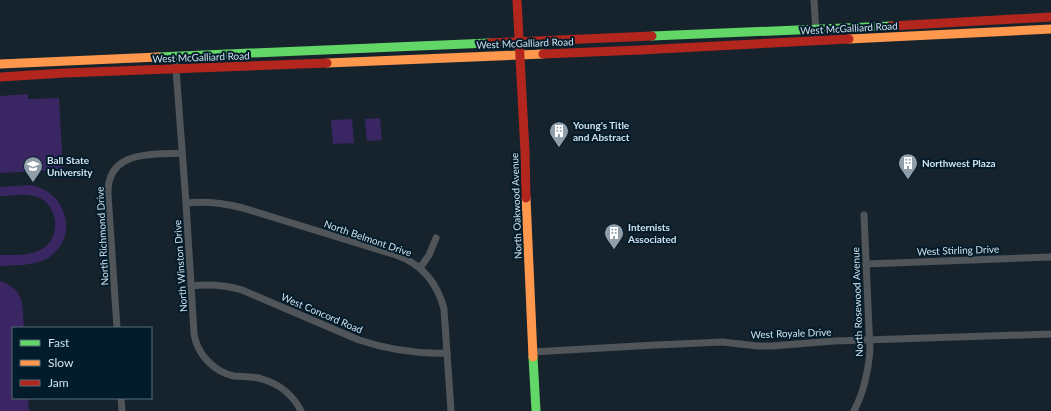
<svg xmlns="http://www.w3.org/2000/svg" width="1051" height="411" viewBox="0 0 1051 411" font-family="Lato,sans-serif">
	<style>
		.green { fill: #3a2663 }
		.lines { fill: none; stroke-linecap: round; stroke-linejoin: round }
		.street { stroke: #4f5559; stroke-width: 7 }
		.fast { stroke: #63d668; stroke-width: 9 }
		.slow { stroke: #ff974d; stroke-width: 9 }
		.jam { stroke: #b3261e; stroke-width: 9 }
		.labels { text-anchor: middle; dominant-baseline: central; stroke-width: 4; stroke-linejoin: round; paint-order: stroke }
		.street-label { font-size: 10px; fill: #d2e1ec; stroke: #031c2b }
		.poi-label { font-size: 10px; font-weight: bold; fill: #d2e1ec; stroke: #031c2b; text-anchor: start }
	</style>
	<rect width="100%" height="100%" fill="#16232c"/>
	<g class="green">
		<polygon points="28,94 28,99 59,98 63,170 0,173 0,96"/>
		<polygon points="380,118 382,140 367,141 365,119"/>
		<polygon points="352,119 354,143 333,144 331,120"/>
		<path d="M30,185C67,191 80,237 48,258C34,266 16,265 0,266V255C12,255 28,256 40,250C63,239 59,202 34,196C23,193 11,196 0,196V187Z"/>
		<path d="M0,281C26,290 22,305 24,328H13V398H28L29,411H0Z"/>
	</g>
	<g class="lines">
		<g class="street">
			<polyline points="814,0 816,32"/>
			<path d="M176,56V69L186,203L194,334C197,354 214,372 234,376C243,377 253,376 262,379C279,384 293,395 301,411"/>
			<path d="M186,203C205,201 224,203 243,208L396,255C422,264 437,282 444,309L451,411"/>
			<polyline points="866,264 1051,257"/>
			<polyline points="420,268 429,255 436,238"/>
			<path d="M191,286C209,284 225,285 242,290L359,340C389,350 416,354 447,353"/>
			<path d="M117,328L108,194C107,150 151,155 182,153"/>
			<polyline points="532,352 655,345 723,342 757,346 772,346 834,341 1051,334"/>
			<polyline points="121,398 122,411"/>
			<path d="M854,411C864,392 868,373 870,351L864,215"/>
		</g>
		<g class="fast">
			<polyline points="652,36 891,26"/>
			<polyline points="158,57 489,43"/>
			<polyline points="533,357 536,411"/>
		</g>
		<g class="slow">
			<polyline points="849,39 1051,29"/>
			<polyline points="327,63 543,54"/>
			<polyline points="0,64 158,57"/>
			<polyline points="526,198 533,357"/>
		</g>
		<g class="jam">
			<polyline points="517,0 525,152 526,198"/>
			<polyline points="891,26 1051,17"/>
			<polyline points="489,43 652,36"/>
			<polyline points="543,54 640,50 849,39"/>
			<polyline points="0,77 65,73 327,63"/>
		</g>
	</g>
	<defs>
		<symbol id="building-pin" viewBox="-11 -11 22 30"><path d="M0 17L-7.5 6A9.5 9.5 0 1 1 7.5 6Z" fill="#909ea9" stroke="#031c2b"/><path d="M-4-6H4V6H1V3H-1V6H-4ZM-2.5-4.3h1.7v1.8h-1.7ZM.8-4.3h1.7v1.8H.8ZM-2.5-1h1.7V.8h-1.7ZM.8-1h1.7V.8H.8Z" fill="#fff"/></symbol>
		<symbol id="university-pin" viewBox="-11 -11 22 30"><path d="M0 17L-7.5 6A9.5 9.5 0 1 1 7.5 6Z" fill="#909ea9" stroke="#031c2b"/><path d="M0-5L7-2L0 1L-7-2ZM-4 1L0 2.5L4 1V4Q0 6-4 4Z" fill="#fff"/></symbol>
	</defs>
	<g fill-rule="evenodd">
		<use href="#building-pin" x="548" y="120" width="22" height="30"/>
		<use href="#building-pin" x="897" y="152" width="22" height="30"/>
		<use href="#university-pin" x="22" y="155" width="22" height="30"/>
		<use href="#building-pin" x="603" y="222" width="22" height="30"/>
	</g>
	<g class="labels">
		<g class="street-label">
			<text transform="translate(849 28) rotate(-3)">West McGalliard Road</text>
			<text transform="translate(525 43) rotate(-2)">West McGalliard Road</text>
			<text transform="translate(201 57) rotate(-2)">West McGalliard Road</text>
			<text transform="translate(516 206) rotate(-92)">North Oakwood Avenue</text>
			<text transform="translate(102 236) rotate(-93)">North Richmond Drive</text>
			<text transform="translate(368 238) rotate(19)">North Belmont Drive</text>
			<text transform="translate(958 250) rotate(-2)">West Stirling Drive</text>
			<text transform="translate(180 266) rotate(-94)">North Winston Drive</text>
			<text transform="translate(857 302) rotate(-92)">North Rosewood Avenue</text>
			<text transform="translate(322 313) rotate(23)">West Concord Road</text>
			<text transform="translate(791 333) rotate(-2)">West Royale Drive</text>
		</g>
		<g class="poi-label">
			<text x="573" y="125">Young's Title<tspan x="573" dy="12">and Abstract</tspan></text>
			<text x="47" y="160">Ball State<tspan x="47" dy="12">University</tspan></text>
			<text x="922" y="163">Northwest Plaza</text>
			<text x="628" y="227">Internists<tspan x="628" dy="12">Associated</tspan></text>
		</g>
	</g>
	<rect x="12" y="327" width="140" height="72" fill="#031c2b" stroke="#566b78"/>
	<rect x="20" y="340" width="20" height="6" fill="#63d668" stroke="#566b78"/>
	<text x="48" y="347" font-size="12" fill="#d2e1ec">Fast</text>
	<rect x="20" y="360" width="20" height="6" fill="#ff974d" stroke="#566b78"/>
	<text x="48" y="367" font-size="12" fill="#d2e1ec">Slow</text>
	<rect x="20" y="380" width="20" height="6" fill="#b3261e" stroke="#566b78"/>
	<text x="48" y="387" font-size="12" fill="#d2e1ec">Jam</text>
</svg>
